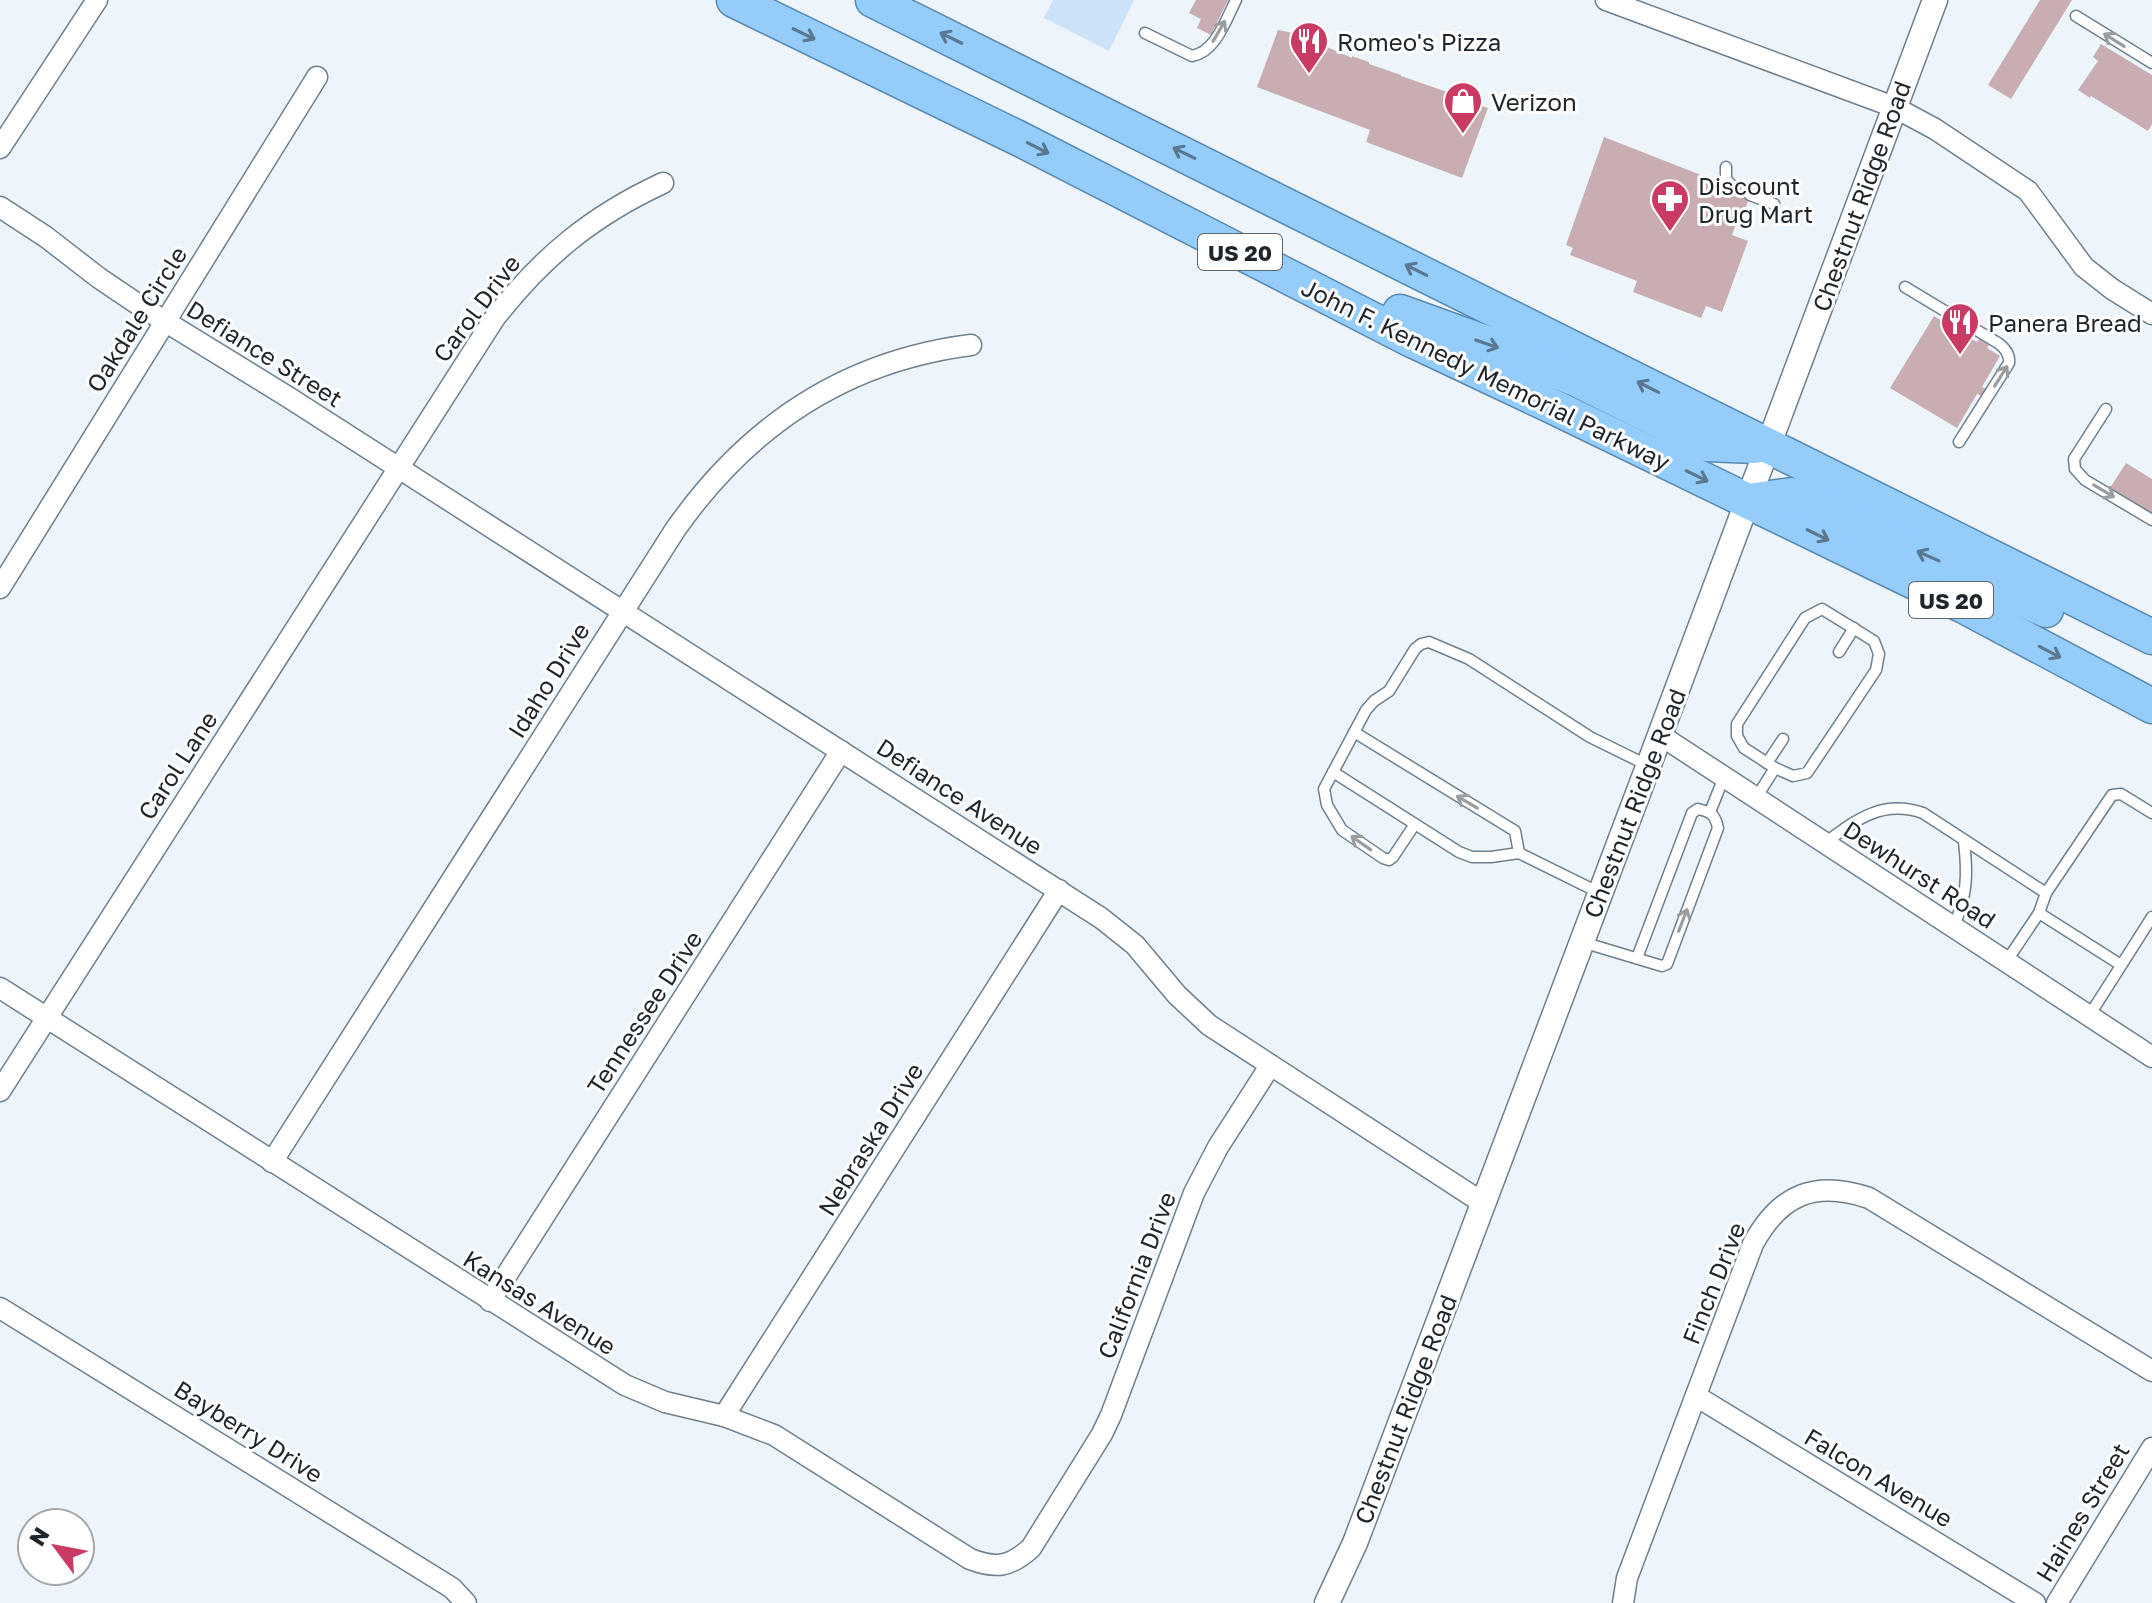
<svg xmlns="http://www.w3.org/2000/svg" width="2152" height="1603" viewBox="0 0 2152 1603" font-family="'Golos Text',sans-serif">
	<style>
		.green { fill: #cae3f8 }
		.building { fill: #c8aeb2 }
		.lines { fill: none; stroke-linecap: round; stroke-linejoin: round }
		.service-casing { stroke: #6e7f8e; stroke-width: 13 }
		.minor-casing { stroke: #6e7f8e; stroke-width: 23 }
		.tertiary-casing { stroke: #6e7f8e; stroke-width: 27 }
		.trunk-casing { stroke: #5a89b0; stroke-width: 37 }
		.service { stroke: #fff; stroke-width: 10 }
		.minor { stroke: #fff; stroke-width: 20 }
		.tertiary { stroke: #fff; stroke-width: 24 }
		.trunk { stroke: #94ccfa; stroke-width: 34 }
		.oneway { stroke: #9a9da0 }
		.oneway2 { stroke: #597892 }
		.labels { text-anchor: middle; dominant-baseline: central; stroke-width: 6; stroke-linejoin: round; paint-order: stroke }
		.shield { fill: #fff; stroke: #62666b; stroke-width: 2 }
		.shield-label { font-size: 22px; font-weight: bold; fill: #1e252b }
		.poi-label { font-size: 24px; fill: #1e252b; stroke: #fff; text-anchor: start }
		.street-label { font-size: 24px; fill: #1e252b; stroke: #fff }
	</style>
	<rect width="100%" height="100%" fill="#edf5fb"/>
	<polygon class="green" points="1053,0 1134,0 1109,51 1044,18"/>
	<g class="building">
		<polygon points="1196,0 1228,0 1211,35 1197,28 1201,19 1189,13"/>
		<polygon points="2040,0 2072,0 2011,99 1988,85"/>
		<polygon points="1278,30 1288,32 1305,38 1305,40 1320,45 1320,44 1352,58 1352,56 1369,62 1369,64 1401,75 1401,76 1476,102 1476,104 1488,108 1462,178 1366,142 1370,130 1257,87"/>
		<polygon points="2101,44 2152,75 2152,124 2148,131 2091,96 2090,98 2078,90 2098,61 2093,57"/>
		<polygon points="1604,137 1734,188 1735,185 1752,191 1745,209 1742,208 1732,235 1748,241 1722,312 1706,306 1701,318 1633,292 1637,281 1570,255 1573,248 1566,245"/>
		<polygon points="1934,316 1977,342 1979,339 1989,345 1987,348 2000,356 1982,387 1986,389 1981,396 1977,394 1957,428 1890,388"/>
		<polygon points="2126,463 2152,479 2152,514 2149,512 2147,515 2136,508 2138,505 2110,488"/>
	</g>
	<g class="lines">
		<defs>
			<g id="service">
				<polyline points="2076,16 2152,63"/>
				<path d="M1145,33L1192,56C1216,52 1226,19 1236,0"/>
				<polyline points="1726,167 1726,179 1734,188"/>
				<polyline points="1750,195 1774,204"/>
				<path d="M1905,287L1998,343C2005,348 2010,354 2009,363L1959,442"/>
				<polyline points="2106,409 2074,459 2075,469 2085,480 2152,520"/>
				<polygon points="1822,609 1874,641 1879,654 1876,670 1807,773 1793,776 1775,768 1744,748 1737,736 1737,724 1805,618"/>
				<polyline points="1839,652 1854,628"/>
				<polyline points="1354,732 1515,831 1519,853"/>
				<polyline points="1767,763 1783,739"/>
				<polyline points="1333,772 1459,852 1472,857 1491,857 1519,853 1600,893"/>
				<polyline points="1756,798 1775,768"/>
				<polyline points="1710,812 1724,777"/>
				<polyline points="1415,824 1393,857 1389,860 1383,858 1342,830 1327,805 1324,789 1366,710 1374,701 1389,691 1415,649 1421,644 1429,642 1469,659 1590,737 1647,765"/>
				<path d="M1825,843C1856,820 1882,799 1923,813L2046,893"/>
				<path d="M1954,927C1967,893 1968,877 1964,841"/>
				<path d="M1582,942L1662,966L1667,964L1718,828C1715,814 1711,812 1698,809L1692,813L1637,958"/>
				<polyline points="2006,962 2039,913"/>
				<polyline points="2121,965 2039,913 2046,893 2112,795 2121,794 2152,813"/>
				<polyline points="2089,1016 2152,917"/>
			</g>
			<g id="minor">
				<polyline points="1606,0 1894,107 1935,129 2028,191 2084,267 2112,289 2152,314"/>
				<polyline points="0,148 97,0"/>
				<polyline points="0,207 46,237 99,278 145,309 288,397 1101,918 1135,945 1177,995 1209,1025 1483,1203"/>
				<polyline points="0,588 317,77"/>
				<polyline points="1660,735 2152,1057"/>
				<path d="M0,988L625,1385L665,1402L724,1416L774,1435L970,1559C996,1569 1010,1567 1031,1548L1102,1434L1111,1415L1194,1193L1218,1147L1270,1066"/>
				<path d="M0,1091L494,319C542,257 592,216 663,183"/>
				<path d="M272,1162L675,530C747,427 844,361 971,345"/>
				<polyline points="490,1301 841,751"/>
				<polyline points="0,1308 452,1588 466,1603"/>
				<polyline points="1696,1396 2035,1603"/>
				<polyline points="724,1416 1059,890"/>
				<path d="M1623,1603L1627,1578L1753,1244C1780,1194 1815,1180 1869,1198L2152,1371"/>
				<polyline points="2057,1603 2152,1448"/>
			</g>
			<polyline id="tertiary" points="1327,1603 1355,1543 1654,751 1935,0"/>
			<g id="trunk">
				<polyline points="734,0 1018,138 1412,340 1554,407 1964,606 2152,706"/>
				<polyline points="873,0 2152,637"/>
				<polyline points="1400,312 1514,353 1578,380 1706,444 1755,446"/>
				<polyline points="1748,501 1792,495 2046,610"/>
			</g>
		</defs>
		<use href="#service" class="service-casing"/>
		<use href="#minor" class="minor-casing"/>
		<use href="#tertiary" class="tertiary-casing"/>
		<use href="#trunk" class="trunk-casing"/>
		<use href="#service" class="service"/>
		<use href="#minor" class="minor"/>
		<use href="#tertiary" class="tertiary"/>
		<use href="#trunk" class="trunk"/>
	</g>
	<defs><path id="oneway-shaft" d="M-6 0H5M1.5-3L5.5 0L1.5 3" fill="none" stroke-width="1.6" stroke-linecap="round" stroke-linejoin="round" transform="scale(2)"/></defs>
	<g class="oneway">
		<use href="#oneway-shaft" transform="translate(1219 31) rotate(-60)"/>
		<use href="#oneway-shaft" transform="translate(2114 40) rotate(-148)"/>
		<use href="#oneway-shaft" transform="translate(2001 376) rotate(-58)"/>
		<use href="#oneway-shaft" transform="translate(2104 491) rotate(31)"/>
		<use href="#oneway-shaft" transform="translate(1467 802) rotate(-149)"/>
		<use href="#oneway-shaft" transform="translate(1361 843) rotate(-145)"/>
		<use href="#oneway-shaft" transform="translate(1683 920) rotate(-69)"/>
	</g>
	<g class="oneway2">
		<use href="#oneway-shaft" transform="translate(804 34) rotate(26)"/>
		<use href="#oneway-shaft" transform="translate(951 38) rotate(-154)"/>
		<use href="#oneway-shaft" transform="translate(1038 148) rotate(27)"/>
		<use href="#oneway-shaft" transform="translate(1184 153) rotate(-154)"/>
		<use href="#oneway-shaft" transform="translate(1416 270) rotate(-153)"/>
		<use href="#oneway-shaft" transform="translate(1487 344) rotate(19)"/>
		<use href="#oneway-shaft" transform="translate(1648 387) rotate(-153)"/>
		<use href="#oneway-shaft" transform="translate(1697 476) rotate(26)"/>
		<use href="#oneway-shaft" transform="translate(1818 535) rotate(26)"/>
		<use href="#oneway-shaft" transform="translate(1928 556) rotate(-156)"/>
		<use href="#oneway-shaft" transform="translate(2050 652) rotate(28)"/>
	</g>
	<defs>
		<symbol id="restaurant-pin" viewBox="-11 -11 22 30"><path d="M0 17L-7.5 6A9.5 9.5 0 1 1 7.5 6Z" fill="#ca3b63" stroke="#fff"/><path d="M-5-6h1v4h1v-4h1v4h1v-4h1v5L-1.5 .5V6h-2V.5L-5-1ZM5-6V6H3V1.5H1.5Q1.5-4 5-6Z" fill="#fff"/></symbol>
		<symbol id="shop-pin" viewBox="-11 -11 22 30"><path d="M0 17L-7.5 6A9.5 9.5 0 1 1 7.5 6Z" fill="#ca3b63" stroke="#fff"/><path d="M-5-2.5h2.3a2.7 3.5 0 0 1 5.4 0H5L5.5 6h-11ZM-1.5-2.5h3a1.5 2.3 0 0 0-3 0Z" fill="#fff"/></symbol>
		<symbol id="pharmacy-pin" viewBox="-11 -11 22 30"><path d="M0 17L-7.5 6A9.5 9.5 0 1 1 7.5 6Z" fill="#ca3b63" stroke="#fff"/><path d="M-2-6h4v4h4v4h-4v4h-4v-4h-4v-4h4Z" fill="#fff"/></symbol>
	</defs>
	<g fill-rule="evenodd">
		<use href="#restaurant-pin" x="1287" y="19" width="44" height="60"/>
		<use href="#shop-pin" x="1441" y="79" width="44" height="60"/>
		<use href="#pharmacy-pin" x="1648" y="177" width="44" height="60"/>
		<use href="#restaurant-pin" x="1938" y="300" width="44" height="60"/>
	</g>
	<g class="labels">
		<g class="shield">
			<rect x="1198" y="234" width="84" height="36" rx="6"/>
			<rect x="1909" y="582" width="84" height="36" rx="6"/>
		</g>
		<g class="shield-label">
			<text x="1240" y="252">US 20</text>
			<text x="1951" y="600">US 20</text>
		</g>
		<g class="poi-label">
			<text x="1337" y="41">Romeo's Pizza</text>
			<text x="1491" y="101">Verizon</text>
			<text x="1698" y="185">Discount<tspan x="1698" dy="28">Drug Mart</tspan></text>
			<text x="1988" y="322">Panera Bread</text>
		</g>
		<g class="street-label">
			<text transform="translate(1861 196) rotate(-70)">Chestnut Ridge Road</text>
			<text transform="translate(476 308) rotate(-53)">Carol Drive</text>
			<text transform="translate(136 319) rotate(-58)">Oakdale Circle</text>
			<text transform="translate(265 353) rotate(32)">Defiance Street</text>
			<text transform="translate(1486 374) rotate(26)">John F. Kennedy Memorial Parkway</text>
			<text transform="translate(548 680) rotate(-58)">Idaho Drive</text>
			<text transform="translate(177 765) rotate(-57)">Carol Lane</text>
			<text transform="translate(960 796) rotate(33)">Defiance Avenue</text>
			<text transform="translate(1634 803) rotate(-69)">Chestnut Ridge Road</text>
			<text transform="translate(1920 874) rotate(33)">Dewhurst Road</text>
			<text transform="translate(644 1012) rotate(-57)">Tennessee Drive</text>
			<text transform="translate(870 1139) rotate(-58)">Nebraska Drive</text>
			<text transform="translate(1136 1275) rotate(-69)">California Drive</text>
			<text transform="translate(1713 1283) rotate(-68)">Finch Drive</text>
			<text transform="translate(540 1302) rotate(32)">Kansas Avenue</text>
			<text transform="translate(1405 1409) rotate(-69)">Chestnut Ridge Road</text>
			<text transform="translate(249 1431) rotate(32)">Bayberry Drive</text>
			<text transform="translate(1879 1477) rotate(31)">Falcon Avenue</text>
			<text transform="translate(2082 1512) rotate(-59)">Haines Street</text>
		</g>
	</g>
	<g transform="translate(56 1547) rotate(302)"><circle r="38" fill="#ffffff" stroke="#a5a8aa" stroke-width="2"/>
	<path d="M0-6L14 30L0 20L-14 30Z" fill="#ca3b63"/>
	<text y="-12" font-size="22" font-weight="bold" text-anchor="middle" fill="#1e252b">N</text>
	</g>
</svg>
